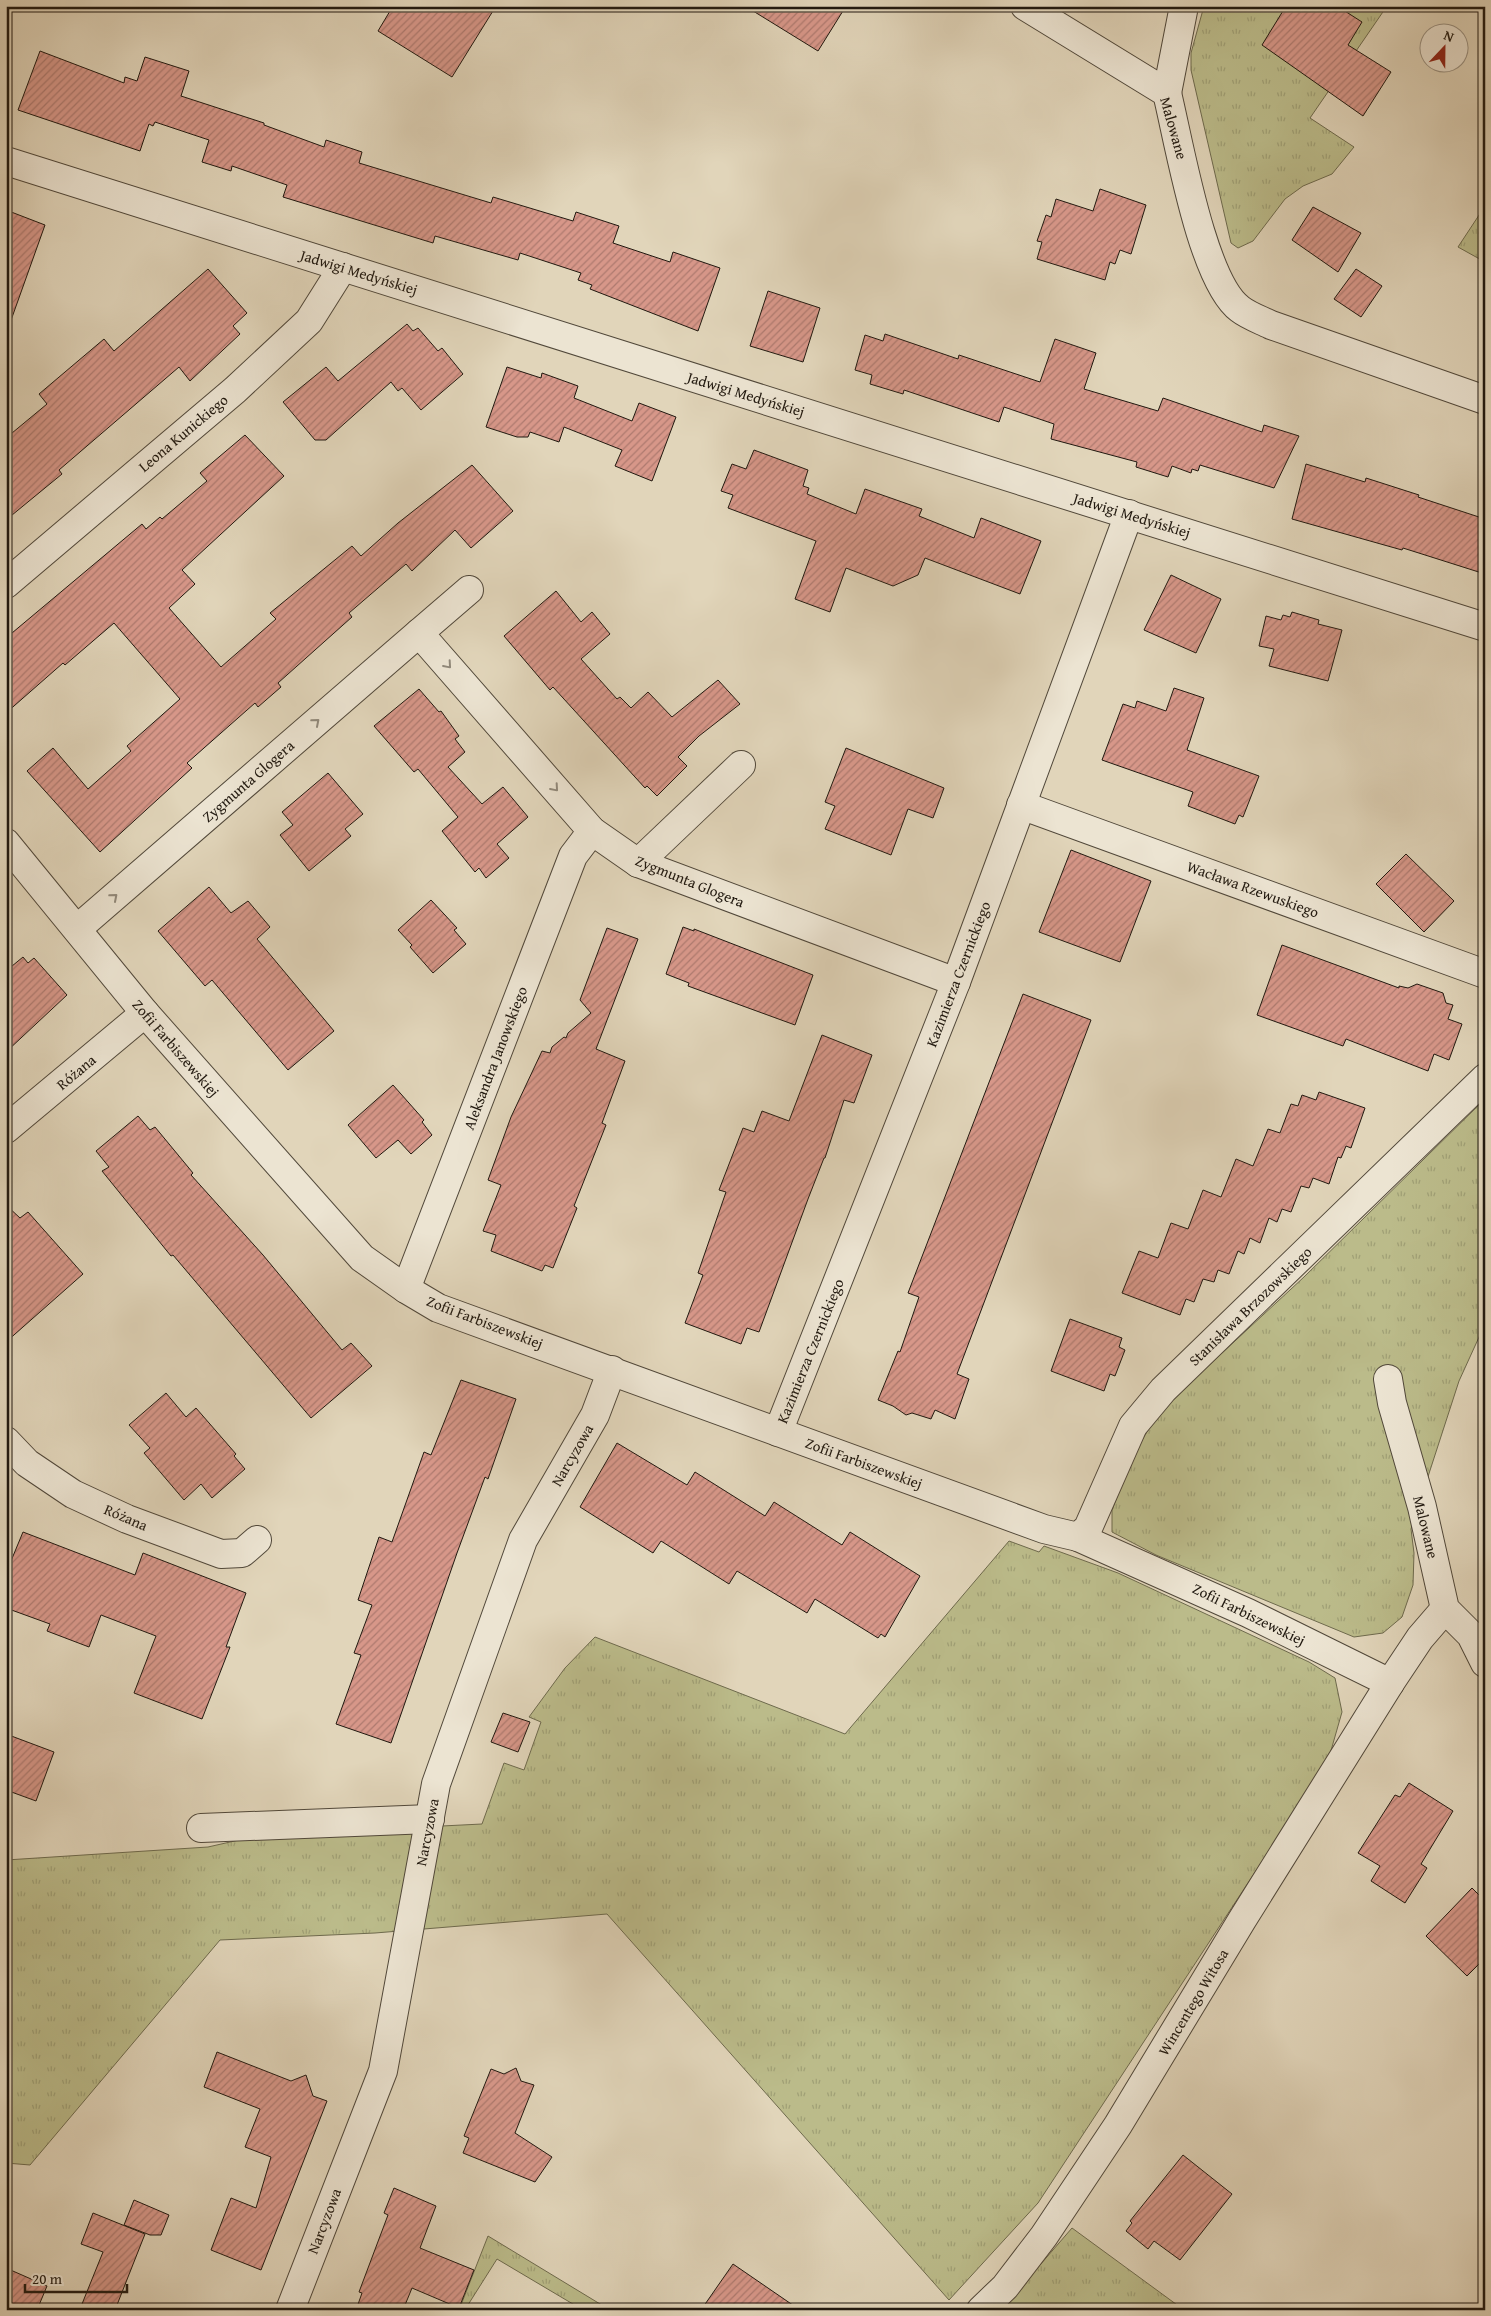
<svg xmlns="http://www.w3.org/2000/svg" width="1491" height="2316" viewBox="0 0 1491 2316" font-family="'Gentium Book Plus',serif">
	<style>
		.grass { fill: url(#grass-tufts); stroke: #6e6a4d }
		.building { fill: url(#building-hatch); stroke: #211910 }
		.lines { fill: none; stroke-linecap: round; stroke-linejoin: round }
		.minor-casing { stroke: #51483a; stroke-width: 30 }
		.minor { stroke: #ece4d2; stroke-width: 28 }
		.oneway { stroke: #91897b }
		.labels { text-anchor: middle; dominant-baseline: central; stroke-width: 4; stroke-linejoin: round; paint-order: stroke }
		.street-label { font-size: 15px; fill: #211910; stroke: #ece4d2 }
	</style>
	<defs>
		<pattern id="grass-tufts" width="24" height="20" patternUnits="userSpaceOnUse" patternTransform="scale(1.25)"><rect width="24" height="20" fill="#bbbb8a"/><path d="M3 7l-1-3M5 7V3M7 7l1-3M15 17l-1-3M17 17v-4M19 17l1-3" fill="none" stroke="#a0a076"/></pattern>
		<pattern id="building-hatch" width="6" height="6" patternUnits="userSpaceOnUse" patternTransform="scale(1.25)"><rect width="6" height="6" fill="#d79789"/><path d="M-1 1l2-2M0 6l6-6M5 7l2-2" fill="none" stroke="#ae7a6f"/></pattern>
	</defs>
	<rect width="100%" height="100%" fill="#e1d5ba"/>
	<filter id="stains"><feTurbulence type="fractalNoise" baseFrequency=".004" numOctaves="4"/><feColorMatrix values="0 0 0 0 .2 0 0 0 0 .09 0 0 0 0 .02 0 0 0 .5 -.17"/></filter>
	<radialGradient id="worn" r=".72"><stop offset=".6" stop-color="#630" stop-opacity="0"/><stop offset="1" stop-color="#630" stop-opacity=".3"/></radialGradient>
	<g class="grass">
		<polygon points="1204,6 1387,6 1310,118 1354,147 1332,174 1303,186 1285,199 1253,241 1238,248 1231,243 1191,70 1191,53"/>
		<polygon points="1485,206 1485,262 1458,247"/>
		<polygon points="1485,1099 1485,1324 1459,1381 1411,1529 1414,1553 1413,1585 1402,1617 1383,1633 1354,1637 1156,1555 1112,1532 1112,1510 1132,1458 1153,1421 1181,1391 1304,1277"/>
		<polygon points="1009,1541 1039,1552 1044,1546 1118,1573 1309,1662 1335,1678 1342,1712 1328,1761 1038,2203 949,2300 607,1914 375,1933 220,1940 30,2165 6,2163 6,1860 208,1847 261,1835 482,1824 504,1763 524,1770 541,1722 529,1717 565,1668 595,1637 845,1734"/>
		<polygon points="1072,2228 1184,2310 1001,2310"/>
		<polygon points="488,2236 610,2310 583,2310 497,2259 466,2308 469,2310 459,2310"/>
	</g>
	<g class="building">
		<polygon points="393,6 496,6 452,77 378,31"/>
		<polygon points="745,6 846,6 818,51"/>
		<polygon points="1286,6 1337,6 1362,22 1348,45 1391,72 1363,116 1262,45"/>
		<polygon points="40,51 124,83 125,77 137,81 145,57 189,71 181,96 264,123 264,125 324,147 326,140 362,152 359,163 491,203 493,197 573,221 576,212 619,226 613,243 670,262 673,252 720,268 698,331 590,289 592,285 578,280 581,273 520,253 518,260 435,236 433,243 283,197 287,185 232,166 231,171 202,162 209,140 155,122 153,126 149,124 140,151 18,110"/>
		<polygon points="1100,189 1146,205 1131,254 1120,250 1115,264 1110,262 1105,280 1037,259 1042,242 1037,241 1046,215 1051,217 1056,199 1093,211"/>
		<polygon points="1313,207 1361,233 1338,272 1292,240"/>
		<polygon points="6,210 45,225 10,323 6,322"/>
		<polygon points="208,269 247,313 233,326 240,334 190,381 179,367 59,470 62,474 6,520 6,438 47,404 39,394 104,339 114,351"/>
		<polygon points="1356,269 1382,286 1361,317 1334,299"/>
		<polygon points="768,291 820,308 803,362 750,346"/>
		<polygon points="407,324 413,331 418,328 438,351 442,348 463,374 421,410 402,388 398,391 391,382 326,440 315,440 283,402 326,367 338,381"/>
		<polygon points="885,334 958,359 959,355 1040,382 1055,339 1096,353 1084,389 1158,411 1163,398 1262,432 1264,425 1299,436 1274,488 1200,465 1198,471 1192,469 1191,473 1172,466 1168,477 1136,467 1137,462 1051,439 1054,424 1004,407 999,422 904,390 903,394 870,384 872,375 855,370 865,335 883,341"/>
		<polygon points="507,367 541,378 542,373 578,386 574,398 632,421 639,403 676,417 652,481 615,466 622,450 564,427 559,442 530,432 528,437 517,437 486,427"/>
		<polygon points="245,435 284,476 182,570 195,584 169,608 221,667 276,619 270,613 352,546 361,556 398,523 472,465 513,511 471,548 455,530 412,571 406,564 349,613 352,617 278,683 281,687 258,707 255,703 187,763 192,768 100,852 27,771 53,748 88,789 131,751 127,746 180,699 114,623 65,665 63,663 6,713 6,638 142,524 146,529 160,517 162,519 207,481 200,473"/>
		<polygon points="754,450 808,470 803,486 809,488 807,494 856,514 865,489 922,509 919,516 974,538 981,518 1041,541 1020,594 925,558 918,575 893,586 846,568 830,612 795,599 816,541 728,508 733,495 721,491 732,464 746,469"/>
		<polygon points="1306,464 1365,482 1366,478 1419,495 1418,497 1485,519 1485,574 1403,548 1402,550 1292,519"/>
		<polygon points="1171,575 1221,599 1196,653 1144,630"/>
		<polygon points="556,591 581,622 592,612 610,634 581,659 617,699 620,697 631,708 648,692 672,717 718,680 740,704 699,736 678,757 687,766 657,796 647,786 645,788 553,687 550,690 504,636"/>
		<polygon points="1292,612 1319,620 1318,624 1342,630 1328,681 1269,666 1274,649 1259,646 1266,616 1281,620 1283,615 1290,617"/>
		<polygon points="1174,688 1204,698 1187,750 1259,776 1243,817 1239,815 1235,824 1188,806 1193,792 1102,760 1123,704 1135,708 1137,701 1166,711"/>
		<polygon points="419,689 439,712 441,711 459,736 455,739 465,752 448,767 482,804 503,787 528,817 497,844 509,858 486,878 479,868 475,872 442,831 458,817 418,769 414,772 374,726"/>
		<polygon points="846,748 944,788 933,818 908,809 891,855 825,829 835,806 825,802"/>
		<polygon points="328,773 363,814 345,829 351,836 309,871 280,835 293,825 282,812"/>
		<polygon points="1071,850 1151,881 1120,962 1039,932"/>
		<polygon points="1406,854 1454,901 1424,932 1376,884"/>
		<polygon points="209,887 231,913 248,901 270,927 257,939 334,1031 288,1070 212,980 205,986 158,931"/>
		<polygon points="431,900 457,928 454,930 466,944 433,973 410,947 412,945 398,930"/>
		<polygon points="683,927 694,931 694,929 813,975 795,1025 688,986 689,983 666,974"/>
		<polygon points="607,928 638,939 596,1049 625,1061 602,1123 606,1125 574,1206 577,1208 553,1268 545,1265 542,1271 491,1251 496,1235 483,1231 501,1185 488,1180 511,1117 542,1051 550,1053 552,1047 564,1037 566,1038 568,1033 591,1013 580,1000"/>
		<polygon points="1282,945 1399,988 1399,986 1408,988 1417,984 1443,993 1446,1003 1453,1005 1448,1019 1462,1024 1449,1060 1434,1054 1428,1071 1346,1039 1343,1046 1257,1015"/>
		<polygon points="23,957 28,963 34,958 67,995 6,1052 6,971"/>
		<polygon points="1023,994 1091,1020 957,1374 969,1379 955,1419 935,1410 931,1419 912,1413 906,1415 893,1406 878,1400 898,1351 900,1352 919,1297 908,1293"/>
		<polygon points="822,1035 872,1055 854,1103 844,1100 825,1158 824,1158 808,1199 759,1332 747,1328 741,1344 685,1323 703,1275 698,1273 726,1192 719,1190 743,1128 754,1132 762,1111 789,1121"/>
		<polygon points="393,1085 424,1120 422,1122 432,1135 411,1154 398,1140 376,1158 348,1125"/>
		<polygon points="1319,1092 1365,1108 1351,1148 1346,1146 1341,1158 1338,1157 1329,1184 1313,1178 1309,1188 1301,1186 1291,1212 1282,1209 1277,1222 1269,1218 1260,1243 1250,1238 1244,1254 1238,1251 1229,1274 1218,1270 1214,1282 1203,1279 1194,1302 1186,1299 1180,1315 1122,1293 1139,1251 1158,1258 1171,1223 1188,1229 1203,1190 1221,1197 1236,1159 1253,1166 1268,1129 1280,1133 1291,1104 1298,1106 1302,1095 1316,1100"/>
		<polygon points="138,1116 150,1130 155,1127 193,1173 191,1175 263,1255 342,1350 351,1343 372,1366 311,1418 173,1255 171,1256 102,1171 109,1167 96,1151"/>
		<polygon points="6,1205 20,1218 28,1212 83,1274 6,1342"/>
		<polygon points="1070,1319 1122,1338 1119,1347 1125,1350 1115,1376 1110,1374 1104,1391 1051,1371"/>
		<polygon points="461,1380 516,1399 488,1479 485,1477 457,1553 391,1743 336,1724 361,1655 354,1653 372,1605 358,1600 379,1537 392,1542 424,1452 431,1455"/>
		<polygon points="166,1393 186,1417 196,1408 236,1454 234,1456 245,1469 212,1498 201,1484 184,1500 144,1453 150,1448 129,1425"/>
		<polygon points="617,1443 687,1485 695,1472 765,1516 774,1502 842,1545 850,1532 920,1576 885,1637 881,1634 878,1638 815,1599 807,1613 737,1571 729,1584 661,1541 653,1553 580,1507"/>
		<polygon points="23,1532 135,1575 143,1553 246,1593 226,1647 230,1647 202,1719 134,1693 156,1636 101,1615 89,1647 47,1631 50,1624 6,1608 6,1573"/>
		<polygon points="503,1713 530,1722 518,1752 491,1742"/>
		<polygon points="6,1734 54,1752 36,1801 6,1790"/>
		<polygon points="1409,1783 1453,1811 1421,1864 1427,1868 1405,1903 1371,1881 1380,1866 1358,1853 1395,1795 1400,1797"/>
		<polygon points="1472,1888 1485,1901 1485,1958 1467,1976 1426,1936"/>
		<polygon points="217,2052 291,2081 306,2075 313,2096 327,2101 261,2270 211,2250 231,2198 256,2208 271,2157 245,2147 260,2109 204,2087"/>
		<polygon points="516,2068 521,2081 534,2085 515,2133 552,2157 535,2182 463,2153 469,2138 464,2136 491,2069 504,2074"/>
		<polygon points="1183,2155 1232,2194 1180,2260 1154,2241 1148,2249 1126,2231 1132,2223 1130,2221"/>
		<polygon points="394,2188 436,2206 420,2248 474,2270 459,2308 412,2288 403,2310 356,2310 362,2293 359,2292 388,2215 384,2213"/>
		<polygon points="134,2200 169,2215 161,2235 150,2235 124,2225"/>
		<polygon points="93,2213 145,2234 115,2310 98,2310 82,2304 103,2252 81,2244"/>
		<polygon points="733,2264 800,2310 701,2310"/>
		<polygon points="6,2268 47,2286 37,2310 6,2310"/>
	</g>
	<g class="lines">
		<defs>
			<g id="minor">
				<path d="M1025,6L1167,93C1179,142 1202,281 1240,309C1249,316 1261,320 1271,325L1485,400"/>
				<polyline points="1167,93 1184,6"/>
				<polyline points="6,161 1485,627"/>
				<polyline points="6,584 235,390 309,321 343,267"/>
				<polyline points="419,633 469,590"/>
				<polyline points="1021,805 1485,974"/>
				<polyline points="6,843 145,1013 362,1258 406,1289 438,1308 1044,1529 1078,1537 1088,1528 1133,1426 1163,1390 1485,1078"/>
				<polyline points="638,863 741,765"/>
				<polyline points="77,929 419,633 592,831 638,863 956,982"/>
				<polyline points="6,1129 145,1013"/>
				<polyline points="406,1289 573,856 592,831"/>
				<polyline points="1388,1379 1392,1403 1422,1507 1445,1609 1471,1635 1485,1663"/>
				<polyline points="778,1432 956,982 1129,514"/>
				<polyline points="6,1441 27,1463 73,1494 127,1519 221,1554 242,1553 257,1540"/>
				<polyline points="1078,1537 1248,1613 1390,1683"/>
				<polyline points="201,1828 430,1819"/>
				<polyline points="290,2310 383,2071 436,1784 523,1540 595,1415 612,1370"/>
				<polyline points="981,2310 1005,2287 1044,2236 1118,2125 1242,1920 1390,1683 1420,1638 1445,1609"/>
			</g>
		</defs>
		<use href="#minor" class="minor-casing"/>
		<use href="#minor" class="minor"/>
	</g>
	<defs><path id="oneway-chevron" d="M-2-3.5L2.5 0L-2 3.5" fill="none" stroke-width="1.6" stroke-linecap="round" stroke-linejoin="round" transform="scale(1.25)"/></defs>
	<g class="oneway">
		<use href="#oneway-chevron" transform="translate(448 665) rotate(49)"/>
		<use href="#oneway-chevron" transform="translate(316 722) rotate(-41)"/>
		<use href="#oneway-chevron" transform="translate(555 788) rotate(49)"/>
		<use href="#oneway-chevron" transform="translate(114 897) rotate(-41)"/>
	</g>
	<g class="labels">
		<g class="street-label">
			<text transform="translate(1174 128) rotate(74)">Malowane</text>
			<text transform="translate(359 272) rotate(17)">Jadwigi Medyńskiej</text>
			<text transform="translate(746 394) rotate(17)">Jadwigi Medyńskiej</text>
			<text transform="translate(183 433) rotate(-40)">Leona Kunickiego</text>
			<text transform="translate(1132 515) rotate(17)">Jadwigi Medyńskiej</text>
			<text transform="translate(248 781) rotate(-41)">Zygmunta Glogera</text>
			<text transform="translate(690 881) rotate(22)">Zygmunta Glogera</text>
			<text transform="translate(1253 889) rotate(20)">Wacława Rzewuskiego</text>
			<text transform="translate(958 974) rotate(-69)">Kazimierza Czernickiego</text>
			<text transform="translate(176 1048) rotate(49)">Zofii Farbiszewskiej</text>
			<text transform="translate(495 1058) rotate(-69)">Aleksandra Janowskiego</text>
			<text transform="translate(76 1072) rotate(-40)">Różana</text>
			<text transform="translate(1250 1306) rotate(-44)">Stanisława Brzozowskiego</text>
			<text transform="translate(485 1322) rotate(21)">Zofii Farbiszewskiej</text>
			<text transform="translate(810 1351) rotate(-68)">Kazimierza Czernickiego</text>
			<text transform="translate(572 1455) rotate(-60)">Narcyzowa</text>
			<text transform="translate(864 1463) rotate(20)">Zofii Farbiszewskiej</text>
			<text transform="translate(126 1517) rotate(23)">Różana</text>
			<text transform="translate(1426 1527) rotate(76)">Malowane</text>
			<text transform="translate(1249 1614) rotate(26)">Zofii Farbiszewskiej</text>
			<text transform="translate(427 1832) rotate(-79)">Narcyzowa</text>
			<text transform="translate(1193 2002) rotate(-59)">Wincentego Witosa</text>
			<text transform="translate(324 2221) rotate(-69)">Narcyzowa</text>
		</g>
	</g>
	<rect width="1491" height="2316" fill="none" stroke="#e1d5ba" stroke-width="25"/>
	<rect x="8" y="8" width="1476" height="2301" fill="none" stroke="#211910" stroke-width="2.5"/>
	<rect x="12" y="12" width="1466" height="2291" fill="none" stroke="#211910"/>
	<g transform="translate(1444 48) rotate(22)"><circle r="24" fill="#ece4d2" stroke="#9b9384"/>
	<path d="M0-4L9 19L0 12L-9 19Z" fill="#8f2418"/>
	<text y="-8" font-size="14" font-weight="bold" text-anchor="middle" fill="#211910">N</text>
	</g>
	<path d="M25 2284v8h102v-8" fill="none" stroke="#211910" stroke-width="2.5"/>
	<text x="32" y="2284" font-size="15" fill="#211910" stroke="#ece4d2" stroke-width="4" paint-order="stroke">20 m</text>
	<rect width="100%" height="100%" filter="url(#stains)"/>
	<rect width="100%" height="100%" fill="url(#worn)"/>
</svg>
